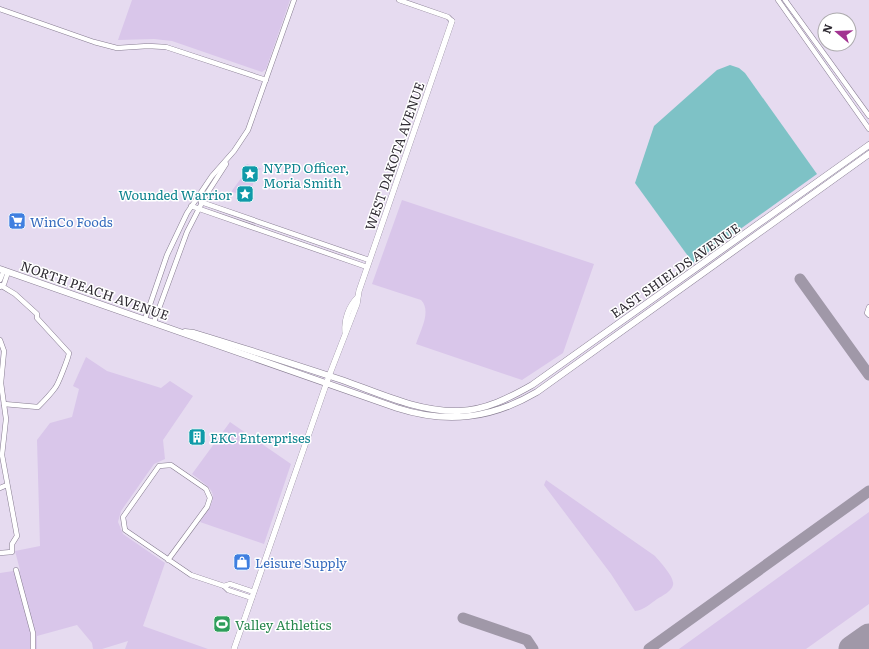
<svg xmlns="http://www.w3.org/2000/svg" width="869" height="649" viewBox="0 0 869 649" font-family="Literata,serif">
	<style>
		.green { fill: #d9c6ea }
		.water { fill: #7ec2c6 }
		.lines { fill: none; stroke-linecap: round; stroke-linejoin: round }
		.taxiway { stroke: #a098a8; stroke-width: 11 }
		.runway { stroke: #a098a8; stroke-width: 27 }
		.minor-casing { stroke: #867c90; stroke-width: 5.5 }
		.tertiary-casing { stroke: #867c90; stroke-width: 6 }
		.secondary-casing { stroke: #867c90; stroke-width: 7 }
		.minor { stroke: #fff; stroke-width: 4.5 }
		.tertiary { stroke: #fff; stroke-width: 5.5 }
		.secondary { stroke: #fff; stroke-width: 6 }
		.labels { text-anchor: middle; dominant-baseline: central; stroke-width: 3; stroke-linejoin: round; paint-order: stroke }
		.street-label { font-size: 13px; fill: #2f2b33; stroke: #fff }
		.culture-label { font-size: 13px; fill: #0d838f; stroke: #fff; text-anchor: start }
		.shop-label { font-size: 13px; fill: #366cbe; stroke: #fff; text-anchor: start }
		.leisure-label { font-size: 13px; fill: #27864d; stroke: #fff; text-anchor: start }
	</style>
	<rect width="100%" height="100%" fill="#e6dbf0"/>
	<g class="green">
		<polygon points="132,0 290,0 266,69 262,72 172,41 154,39 118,40"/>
		<polygon points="247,164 262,169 258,170 249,196 252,198 250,202 250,198 233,192 231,195 227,193 228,191 231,192 247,170 244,168"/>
		<path d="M402,200L594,264L563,353L522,380L416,344C420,331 432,311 421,300L372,284Z"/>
		<polygon points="86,357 107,371 161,388 170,381 193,396 163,440 165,459 154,464 121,511 118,522 123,534 165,563 143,626 208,649 125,649 128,641 102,649 93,649 92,643 77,625 37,636 37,649 0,649 0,573 20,570 15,551 40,546 37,440 50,423 72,417 79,389 73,386"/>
		<path d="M230,422L291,464L264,544L200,522C219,495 218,493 192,474Z"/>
		<path d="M546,480L655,556C659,561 675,577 673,585C672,591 662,596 657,599C650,604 644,610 635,611L611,574L544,485Z"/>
		<polygon points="869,512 869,604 806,649 679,649"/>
	</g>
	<polygon class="water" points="730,65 739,68 745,73 817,174 693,263 635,183 654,126 717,70"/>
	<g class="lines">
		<g class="taxiway">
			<polyline points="800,279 869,375"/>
			<polyline points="463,618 527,640 533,649"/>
			<polyline points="649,649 869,491"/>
		</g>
		<polyline class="runway" points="852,649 869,637"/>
		<defs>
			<g id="minor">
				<polyline points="399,0 448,17 452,21"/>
				<polyline points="778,0 869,129"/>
				<polyline points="785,0 869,116"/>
				<polyline points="0,9 94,42 117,48 148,46 166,47 266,80"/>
				<polyline points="201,202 369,260"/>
				<polyline points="191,206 367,267"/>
				<polyline points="0,280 4,270"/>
				<path d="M0,285L15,294L37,314V318L69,353C69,356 58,385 55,388C50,395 44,401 38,407L4,404"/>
				<polyline points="0,287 4,284 8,272"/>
				<polyline points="869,307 867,313 869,315"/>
				<polyline points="145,319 167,255 187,213 212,176 234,151 248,130 294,0"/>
				<polyline points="154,322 187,232 206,195 226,164"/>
				<polyline points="0,340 4,351 1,383 6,419 2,455 17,536 12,544 12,552 0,553"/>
				<polyline points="0,488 7,485"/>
				<polyline points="168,560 207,507 210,498 206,489 171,465 159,466 123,517 125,530 191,575 224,586 228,590 252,598"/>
				<polyline points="16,570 33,633 33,649"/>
				<polyline points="224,586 230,584 254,592"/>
			</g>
			<g id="tertiary">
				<path d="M345,332C344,320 349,306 357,298"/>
				<polyline points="234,649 329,376 357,304 359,291 452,21"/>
			</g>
			<g id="secondary">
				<path d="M0,269L397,408C447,424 491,419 537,392L869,154"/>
				<path d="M185,332L194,333C244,348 293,364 342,380C379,393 418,412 459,411C486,410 509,398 532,385L869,145"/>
			</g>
		</defs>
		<use href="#minor" class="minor-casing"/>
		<use href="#tertiary" class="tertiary-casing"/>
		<use href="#secondary" class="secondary-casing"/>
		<use href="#minor" class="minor"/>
		<use href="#tertiary" class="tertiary"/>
		<use href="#secondary" class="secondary"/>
	</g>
	<defs>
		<symbol id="sight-square" viewBox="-11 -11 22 22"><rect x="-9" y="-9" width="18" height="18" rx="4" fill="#0f9aa8" stroke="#fff"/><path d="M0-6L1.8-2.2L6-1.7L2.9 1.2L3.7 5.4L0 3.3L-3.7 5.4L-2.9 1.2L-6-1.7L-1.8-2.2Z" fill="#fff"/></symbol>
		<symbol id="supermarket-square" viewBox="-11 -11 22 22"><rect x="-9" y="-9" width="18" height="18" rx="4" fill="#3f7fe0" stroke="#fff"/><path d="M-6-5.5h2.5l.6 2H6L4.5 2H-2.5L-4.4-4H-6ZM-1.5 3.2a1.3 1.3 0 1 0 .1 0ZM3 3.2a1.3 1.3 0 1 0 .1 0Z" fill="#fff"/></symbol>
		<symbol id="building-square" viewBox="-11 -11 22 22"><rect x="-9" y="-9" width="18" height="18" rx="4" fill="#0f9aa8" stroke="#fff"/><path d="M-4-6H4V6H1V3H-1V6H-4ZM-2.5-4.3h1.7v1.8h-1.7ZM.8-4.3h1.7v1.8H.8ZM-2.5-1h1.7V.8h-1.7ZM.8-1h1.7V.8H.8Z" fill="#fff"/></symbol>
		<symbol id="shop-square" viewBox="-11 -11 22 22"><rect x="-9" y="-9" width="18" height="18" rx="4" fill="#3f7fe0" stroke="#fff"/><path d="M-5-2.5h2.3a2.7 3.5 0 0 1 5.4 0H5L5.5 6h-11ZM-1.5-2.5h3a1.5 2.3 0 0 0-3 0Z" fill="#fff"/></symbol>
		<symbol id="stadium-square" viewBox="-11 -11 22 22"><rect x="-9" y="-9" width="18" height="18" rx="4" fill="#2e9e5b" stroke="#fff"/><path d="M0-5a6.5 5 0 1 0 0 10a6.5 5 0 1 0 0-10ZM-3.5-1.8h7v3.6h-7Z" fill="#fff"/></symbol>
	</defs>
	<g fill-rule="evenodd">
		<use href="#sight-square" x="240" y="164" width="20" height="20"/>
		<use href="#sight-square" x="235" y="184" width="20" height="20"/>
		<use href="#supermarket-square" x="7" y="211" width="20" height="20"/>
		<use href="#building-square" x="187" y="427" width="20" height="20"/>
		<use href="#shop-square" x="232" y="552" width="20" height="20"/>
		<use href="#stadium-square" x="212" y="614" width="20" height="20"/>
	</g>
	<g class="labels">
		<g class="street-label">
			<text transform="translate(394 156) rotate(-71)">WEST DAKOTA AVENUE</text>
			<text transform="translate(675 270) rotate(-35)">EAST SHIELDS AVENUE</text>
			<text transform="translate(95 290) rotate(19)">NORTH PEACH AVENUE</text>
		</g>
		<g class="culture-label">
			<text x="263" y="167">NYPD Officer,<tspan x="263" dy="15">Moria Smith</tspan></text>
			<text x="232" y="194" text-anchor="end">Wounded Warrior</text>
			<text x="210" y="437">EKC Enterprises</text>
		</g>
		<g class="shop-label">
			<text x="30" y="221">WinCo Foods</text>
			<text x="255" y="562">Leisure Supply</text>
		</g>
		<g class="leisure-label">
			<text x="235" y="624">Valley Athletics</text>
		</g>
	</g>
	<g transform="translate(837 32) rotate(289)"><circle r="19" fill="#ffffff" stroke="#acaaad"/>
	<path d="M0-3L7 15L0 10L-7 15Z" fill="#a23391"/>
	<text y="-6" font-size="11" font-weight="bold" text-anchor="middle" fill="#2f2b33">N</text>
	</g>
</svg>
